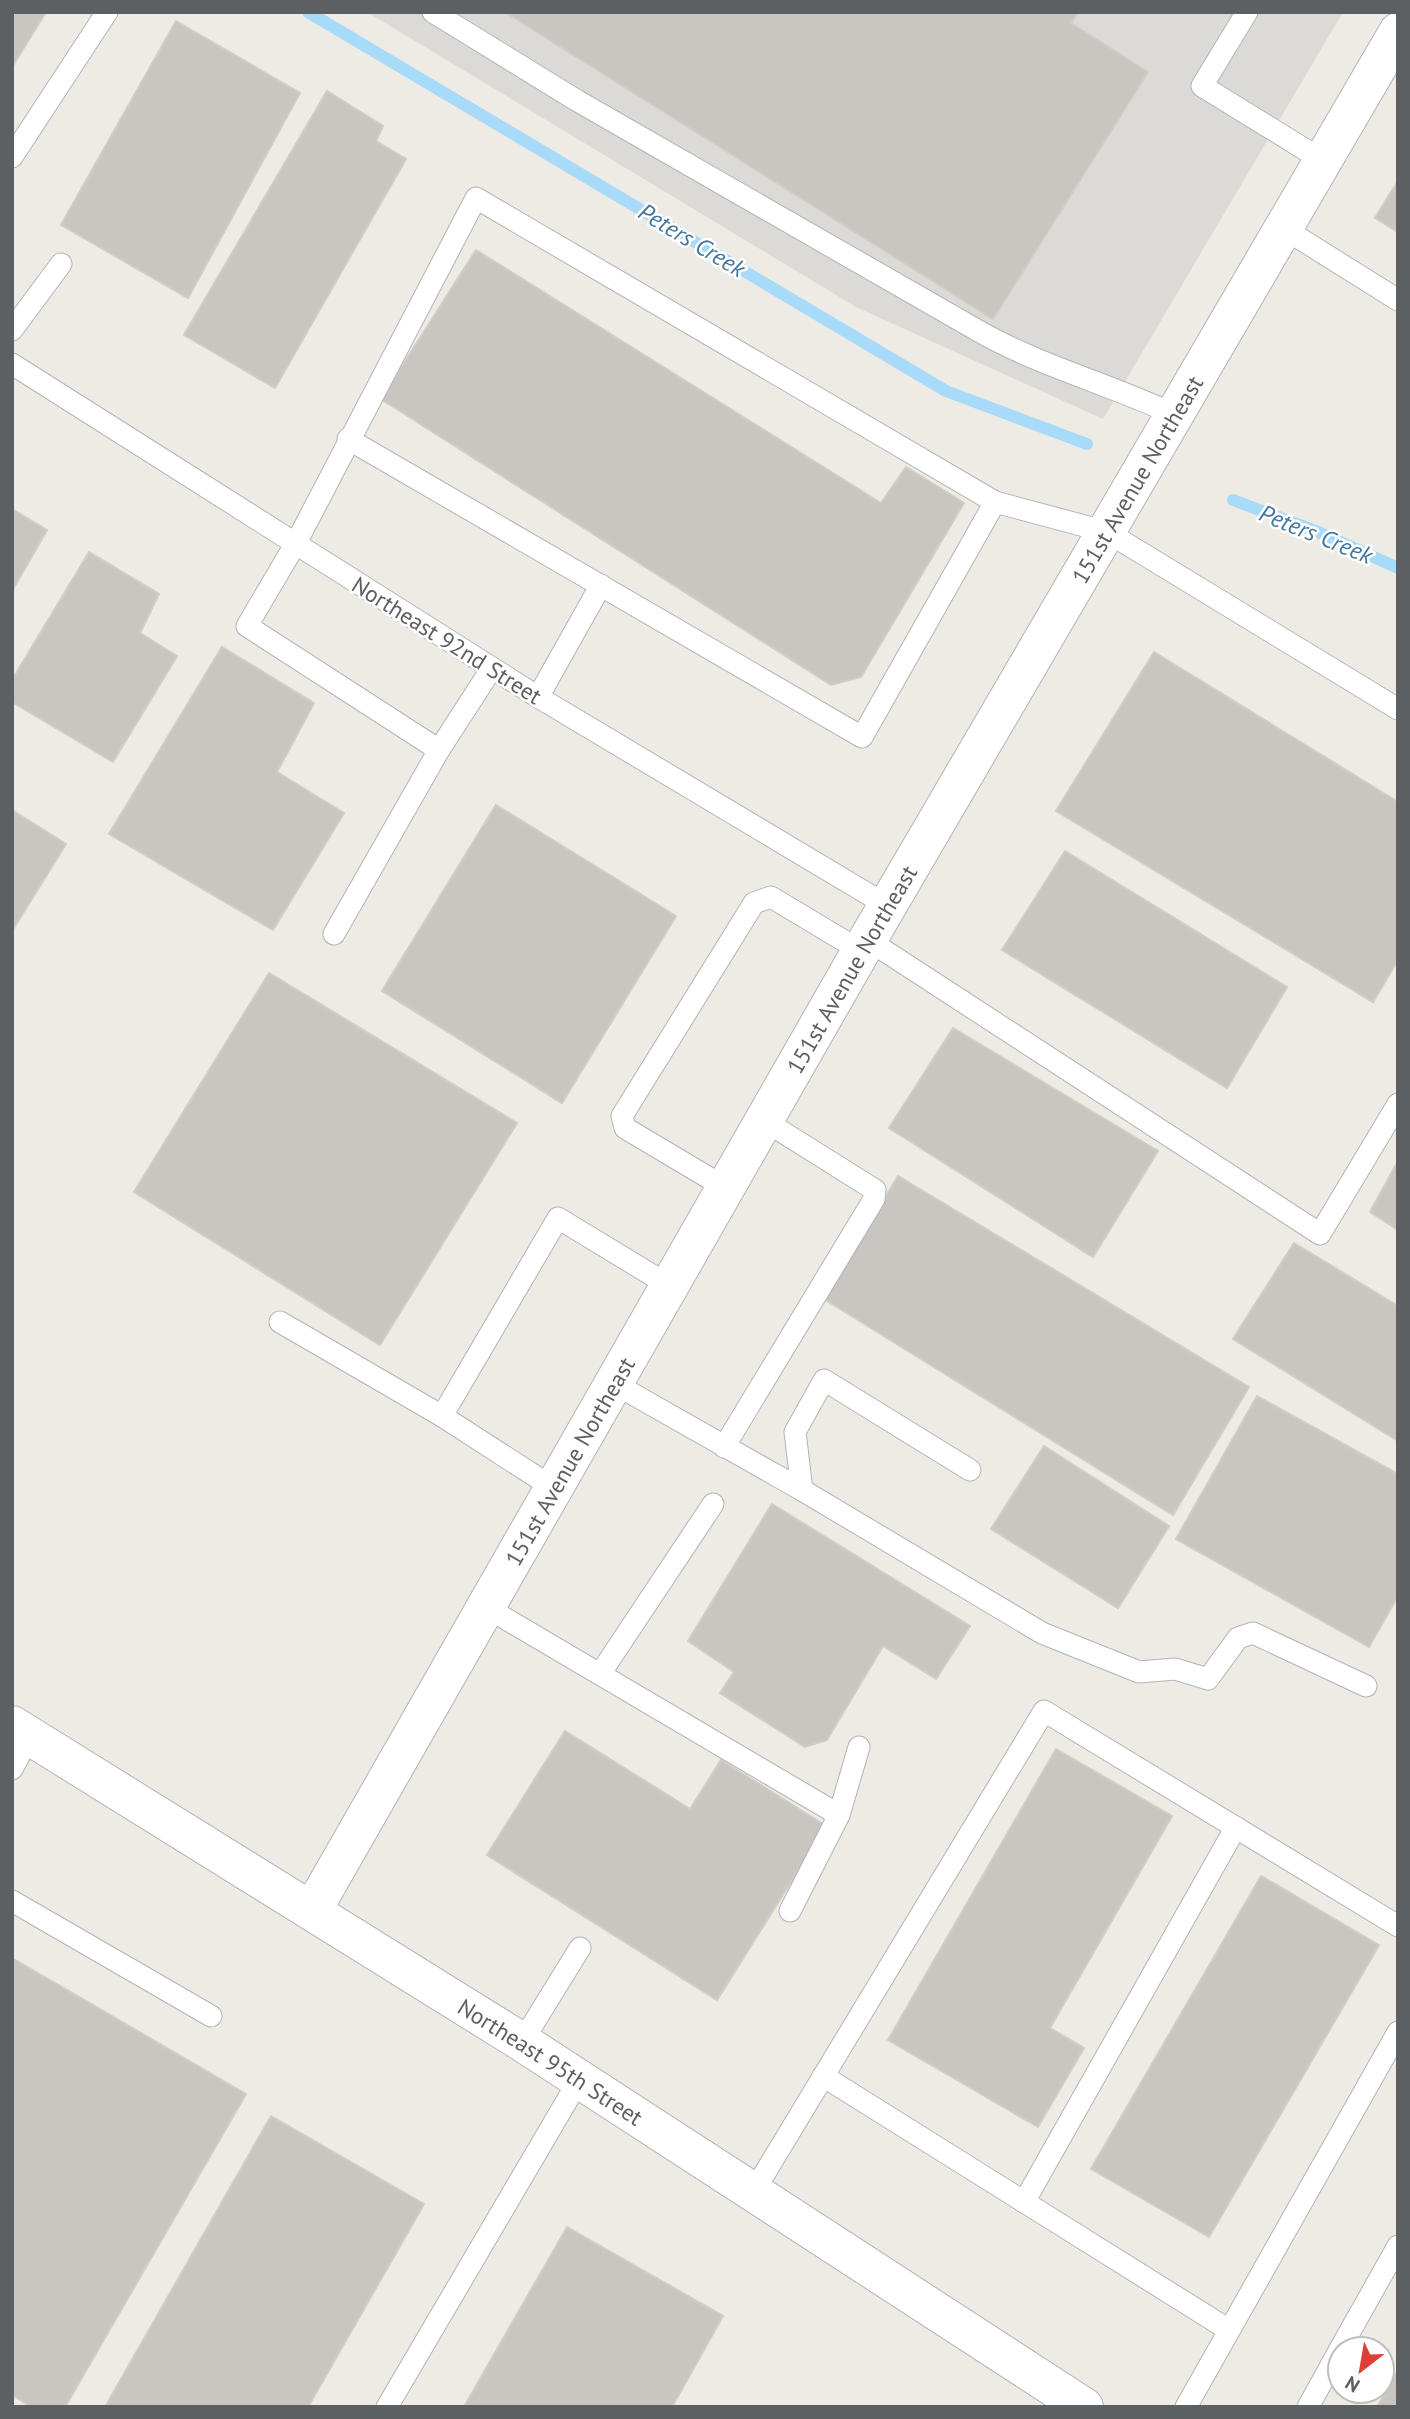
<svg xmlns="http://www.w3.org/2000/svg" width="1410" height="2419" viewBox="0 0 1410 2419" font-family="'PT Sans',sans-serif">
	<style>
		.industrial { fill: #dcdad6 }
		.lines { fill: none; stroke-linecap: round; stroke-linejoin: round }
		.stream { stroke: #a8daf9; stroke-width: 12 }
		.building { fill: #c9c5c0; stroke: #d2ccc3; stroke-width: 2 }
		.service-casing { stroke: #b1b4b8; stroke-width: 23 }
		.minor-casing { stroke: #b1b4b8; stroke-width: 40 }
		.service { stroke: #fff; stroke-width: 21 }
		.minor { stroke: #fff; stroke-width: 38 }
		.labels { text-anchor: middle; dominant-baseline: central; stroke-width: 5; stroke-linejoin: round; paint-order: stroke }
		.street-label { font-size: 23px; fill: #5c6063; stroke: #fff }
		.water-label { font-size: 24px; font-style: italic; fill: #4376a2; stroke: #fff }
	</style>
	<rect width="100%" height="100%" fill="#edebe4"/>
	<polygon class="industrial" points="367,12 1343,12 1103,419 856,307"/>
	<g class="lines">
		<g class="stream">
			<polyline points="308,12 946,391 1087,444"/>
			<polyline points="1233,500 1316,531 1398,568"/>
		</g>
	</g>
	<g class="building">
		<polygon points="12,12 46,12 12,67"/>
		<polygon points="505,12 1078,12 1071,23 1148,72 993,319"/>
		<polygon points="176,21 300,93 188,298 61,225"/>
		<polygon points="327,91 383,126 376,141 406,159 275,388 184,335"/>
		<polygon points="1398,181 1398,232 1375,218"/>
		<polygon points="476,250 881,503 906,467 964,503 861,677 831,685 381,399"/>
		<polygon points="12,509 47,530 12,591"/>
		<polygon points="89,552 159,594 140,633 177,656 113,762 12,702 12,680"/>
		<polygon points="222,647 314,703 277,772 344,813 273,930 109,834"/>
		<polygon points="1154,652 1398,802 1398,960 1373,1002 1056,811"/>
		<polygon points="496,805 676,916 562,1103 382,991"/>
		<polygon points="12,810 66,844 12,931"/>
		<polygon points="1065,851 1287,987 1227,1088 1002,950"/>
		<polygon points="269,973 517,1123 380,1345 134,1192"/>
		<polygon points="953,1028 1158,1151 1093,1257 889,1128"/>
		<polygon points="1398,1161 1398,1230 1370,1212"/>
		<polygon points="898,1176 1249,1387 1173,1515 824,1299"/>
		<polygon points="1294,1243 1398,1306 1398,1441 1233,1339"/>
		<polygon points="1257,1396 1398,1474 1398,1596 1369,1647 1176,1539"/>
		<polygon points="1044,1446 1169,1526 1118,1608 991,1529"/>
		<polygon points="772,1504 970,1626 936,1679 883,1646 827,1740 805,1747 720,1693 734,1672 688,1641"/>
		<polygon points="565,1731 690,1809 721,1760 826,1826 717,2000 487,1855"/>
		<polygon points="1056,1749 1172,1816 1050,2028 1084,2048 1038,2127 888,2040"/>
		<polygon points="1261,1876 1379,1945 1209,2237 1091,2169"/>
		<polygon points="12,1958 246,2094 65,2407 32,2407 12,2395"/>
		<polygon points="271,2116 424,2204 308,2407 105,2407"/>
		<polygon points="567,2227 723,2316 672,2407 464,2407"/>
		<polygon points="1398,2371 1398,2407 1377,2407"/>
	</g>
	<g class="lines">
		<defs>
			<g id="service">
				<path d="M433,12L576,100L982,333C1043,367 1112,385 1175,415"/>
				<polyline points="1247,12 1202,86 1322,160"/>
				<polyline points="12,157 107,12"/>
				<polyline points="1283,228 1398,300"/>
				<polyline points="12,330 61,264"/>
				<polyline points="12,364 538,697 888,906"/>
				<polyline points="348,439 862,737 995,502"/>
				<polyline points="538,697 601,585"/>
				<polyline points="439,750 492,668"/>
				<polyline points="334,934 439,750 247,626 296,543 476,198 995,502 1107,532 1398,709"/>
				<polyline points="868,940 1320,1234 1398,1104"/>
				<polyline points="726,1188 625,1128 622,1116 754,903 771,897 861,951"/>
				<polyline points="280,1322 442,1416"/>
				<polyline points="615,1384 802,1490 795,1432 824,1380 970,1470"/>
				<polyline points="724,1447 874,1199 875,1190 765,1121"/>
				<polyline points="552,1487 442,1416 558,1218 670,1286"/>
				<polyline points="802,1490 1042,1633 1139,1672 1175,1669 1208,1679 1238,1638 1253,1633 1366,1686"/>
				<polyline points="484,1606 839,1815"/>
				<polyline points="600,1674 713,1504"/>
				<polyline points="12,1769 30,1736"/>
				<polyline points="12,1901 211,2016"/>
				<polyline points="790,1911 839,1815 859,1747"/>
				<polyline points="522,2042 580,1948"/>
				<polyline points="823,2076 1229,2330"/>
				<polyline points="754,2191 1044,1711 1398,1926"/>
				<polyline points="1024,2202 1236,1827"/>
				<polyline points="1340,2349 1398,2246"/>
				<polyline points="387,2407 579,2080"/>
				<polyline points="1186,2407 1398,2032"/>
				<polyline points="1308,2407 1340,2349"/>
			</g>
			<g id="minor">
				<path id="s1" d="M12,1725L522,2042L1084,2407"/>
				<path id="s2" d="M313,1909L861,951L1398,32"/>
			</g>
		</defs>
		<use href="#service" class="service-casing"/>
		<use href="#minor" class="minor-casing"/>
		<use href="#service" class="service"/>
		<use href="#minor" class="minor"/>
	</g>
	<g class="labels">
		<g class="street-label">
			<text stroke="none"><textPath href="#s2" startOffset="1650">151st Avenue Northeast</textPath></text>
			<text transform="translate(447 640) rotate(32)">Northeast 92nd Street</text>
			<text stroke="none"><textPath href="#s2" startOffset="1083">151st Avenue Northeast</textPath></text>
			<text stroke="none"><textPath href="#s2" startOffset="516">151st Avenue Northeast</textPath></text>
			<text stroke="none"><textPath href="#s1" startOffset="635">Northeast 95th Street</textPath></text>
		</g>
		<g class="water-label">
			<text transform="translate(692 240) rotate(31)">Peters Creek</text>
			<text transform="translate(1316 534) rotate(22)">Peters Creek</text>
		</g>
	</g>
	<rect width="1410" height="2419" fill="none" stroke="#5c6063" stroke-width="28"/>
	<g transform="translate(1361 2370) rotate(211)"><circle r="33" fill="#ffffff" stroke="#bebfc1" stroke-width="2"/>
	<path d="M0-5L12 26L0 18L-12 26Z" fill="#dd3e3a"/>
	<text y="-10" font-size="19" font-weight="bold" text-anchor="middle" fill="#5c6063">N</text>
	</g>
</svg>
